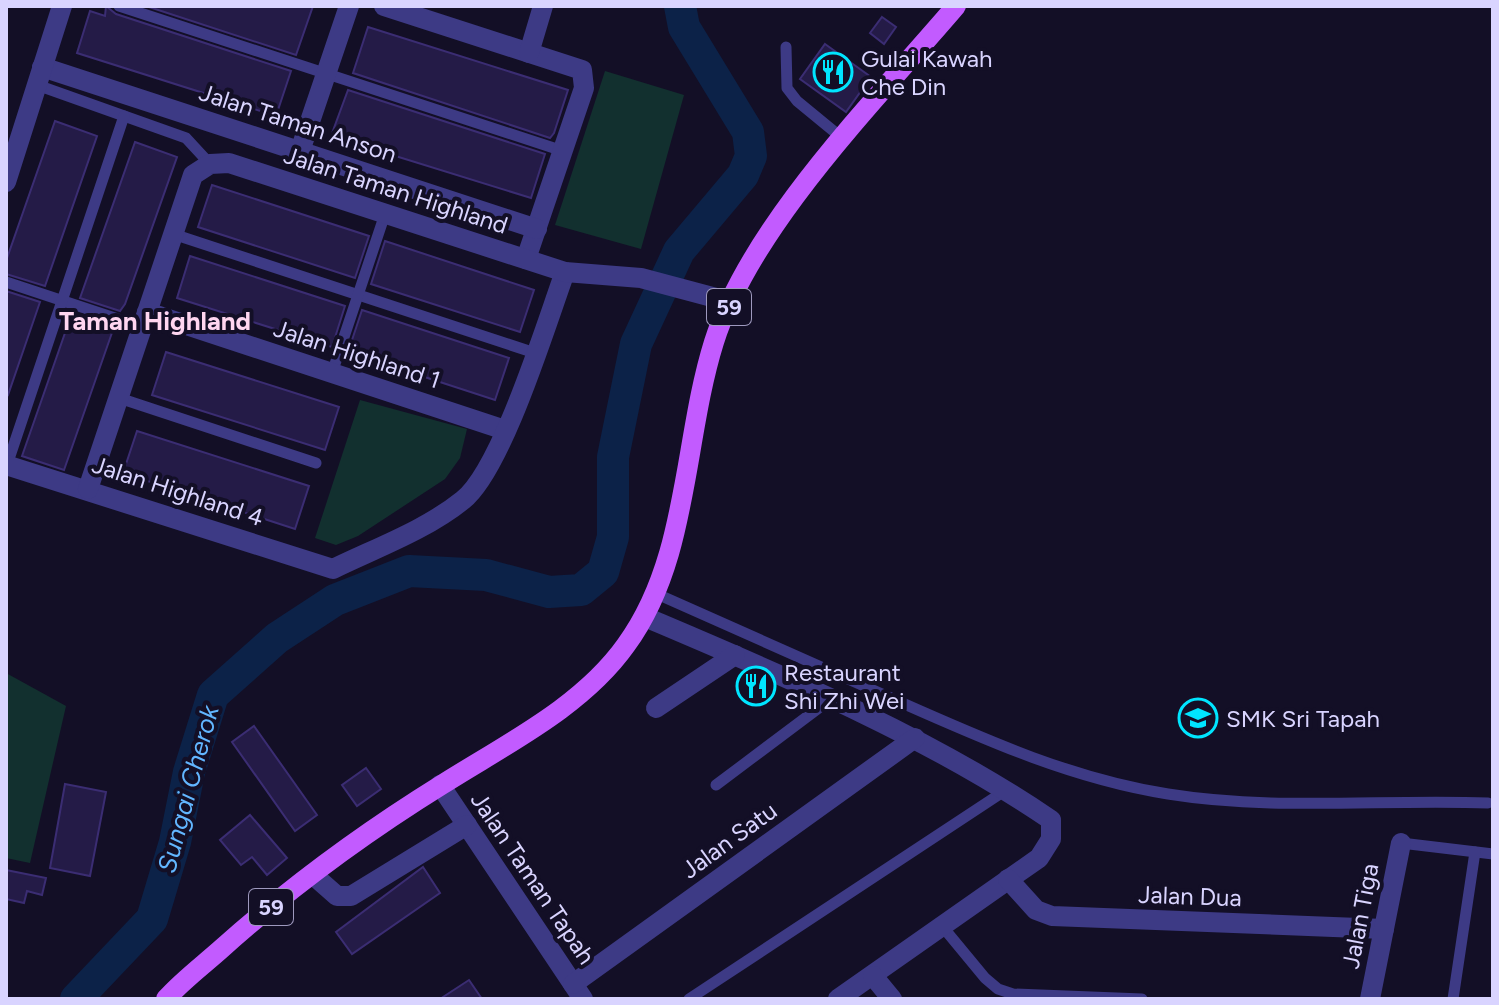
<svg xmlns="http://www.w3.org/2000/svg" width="1499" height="1005" viewBox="0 0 1499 1005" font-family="Figtree,sans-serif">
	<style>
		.green { fill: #12302f }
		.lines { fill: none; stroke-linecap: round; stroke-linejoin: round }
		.river { stroke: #0c2248; stroke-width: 32 }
		.building { fill: #241b47; stroke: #3b2d73; stroke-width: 2 }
		.service { stroke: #3d3a85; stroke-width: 11 }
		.minor { stroke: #3d3a85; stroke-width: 20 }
		.primary { stroke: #c25bff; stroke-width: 20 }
		.labels { text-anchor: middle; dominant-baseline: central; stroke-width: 8; stroke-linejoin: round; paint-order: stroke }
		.shield { fill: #130f26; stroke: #9e99be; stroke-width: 2 }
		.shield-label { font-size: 22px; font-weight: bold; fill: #d9d4ff }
		.poi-label { font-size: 24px; fill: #d9d4ff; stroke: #130f26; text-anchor: start }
		.street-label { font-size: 24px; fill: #d9d4ff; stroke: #130f26 }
		.neighbourhood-label { font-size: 26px; font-weight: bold; fill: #ffd6f0; stroke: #130f26 }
		.water-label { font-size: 26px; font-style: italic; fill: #62b6ff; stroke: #130f26 }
	</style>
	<rect width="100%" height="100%" fill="#130f26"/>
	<g class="green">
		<polygon points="605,71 684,95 641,249 555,225"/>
		<polygon points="360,400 467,429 460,458 445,479 358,536 336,545 315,538"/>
		<polygon points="6,673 66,706 30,863 6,858"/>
	</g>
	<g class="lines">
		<polyline class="river" points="76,999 152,919 175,842 189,772 213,695 277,638 335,600 409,571 486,575 549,592 581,590 603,572 613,537 613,457 636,344 679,251 743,175 751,156 748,132 684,27 680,6"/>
	</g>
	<g class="building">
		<polygon points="106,6 116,14 291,71 276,116 77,53 90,11 105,16"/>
		<polygon points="146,6 313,6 296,55"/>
		<polygon points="882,17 896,27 884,44 870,33"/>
		<polygon points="368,27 568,90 554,133 550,138 353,73"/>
		<polygon points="825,44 871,77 846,112 800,79"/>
		<polygon points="348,90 545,154 531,198 331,136"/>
		<polygon points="55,121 97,136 45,286 6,274 6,261"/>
		<polygon points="135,142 177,157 125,304 120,311 80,298"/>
		<polygon points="212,185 369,236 355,278 198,227"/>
		<polygon points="385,241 534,290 520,332 371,284"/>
		<polygon points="190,256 345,306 332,347 177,298"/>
		<polygon points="6,291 40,302 8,395 6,394"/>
		<polygon points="362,310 509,358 495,400 348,352"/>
		<polygon points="72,313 114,327 64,470 22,456"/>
		<polygon points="166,352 339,407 325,450 152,395"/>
		<polygon points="137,431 309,486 295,529 123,473"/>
		<polygon points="254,726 317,815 295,831 232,742"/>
		<polygon points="366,768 381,789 357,806 342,785"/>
		<polygon points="65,784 106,792 90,876 50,868"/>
		<polygon points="250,815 287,858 267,875 252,857 241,865 220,840"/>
		<polygon points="423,867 440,893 352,954 336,932"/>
		<polygon points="6,870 46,878 42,895 27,891 24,903 6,899"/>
		<polygon points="469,980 482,999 440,999"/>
	</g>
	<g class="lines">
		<g class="service">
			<polyline points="119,6 563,151"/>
			<polyline points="786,47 787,88 797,101 842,138"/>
			<polyline points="37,85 186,138 210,164"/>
			<polyline points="173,234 535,353"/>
			<polyline points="6,282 142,327"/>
			<polyline points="332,373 385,214"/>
			<polyline points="119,398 316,463"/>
			<polyline points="7,465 124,116"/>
			<path d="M657,594C738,630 819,666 900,702C988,741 1073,779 1168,794C1273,811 1382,799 1488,803"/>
			<polyline points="716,785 832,698"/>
			<polyline points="1401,843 1493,854"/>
			<polyline points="942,926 985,978 998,989 1013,994 1142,999"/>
			<polyline points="689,999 1006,790"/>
			<polyline points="1453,999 1475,852"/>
		</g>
		<g class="minor">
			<polyline points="384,6 582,70 584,88 526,259"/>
			<polyline points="529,53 543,6"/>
			<polyline points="42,67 537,229"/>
			<polyline points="300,151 349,6"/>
			<polyline points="6,182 62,6"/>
			<polyline points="147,312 505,430"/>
			<path d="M6,465L333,569C376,548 426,530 463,500C502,469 546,324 565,272"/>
			<polyline points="88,489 193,175 210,164 229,163 565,272 641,278 731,302"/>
			<path d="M645,617C784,676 926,735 1051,820V839L1039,858L838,999"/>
			<polyline points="656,708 735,655"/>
			<polyline points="440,785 583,999"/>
			<polyline points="312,874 337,896 351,896 467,825"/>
			<polyline points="1008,879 1036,910 1052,916 1384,929"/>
			<polyline points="873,976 892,999"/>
			<polyline points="573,984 915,738"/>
			<polyline points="1370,999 1401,843"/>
		</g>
		<path class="primary" d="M166,999C182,981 202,966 220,950C289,888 364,833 443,784C506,744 582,707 626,645C689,559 683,441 714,342C751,225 876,100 956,6"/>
	</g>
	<defs>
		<symbol id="restaurant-ring" viewBox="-11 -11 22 22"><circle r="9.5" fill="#130f26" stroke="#00e5ff" stroke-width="1.5"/><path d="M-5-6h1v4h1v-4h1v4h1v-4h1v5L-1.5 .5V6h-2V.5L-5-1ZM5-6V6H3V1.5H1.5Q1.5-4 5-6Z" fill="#00e5ff"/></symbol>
		<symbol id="school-ring" viewBox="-11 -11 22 22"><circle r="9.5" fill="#130f26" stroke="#00e5ff" stroke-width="1.5"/><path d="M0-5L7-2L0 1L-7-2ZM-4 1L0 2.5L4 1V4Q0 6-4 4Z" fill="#00e5ff"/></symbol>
	</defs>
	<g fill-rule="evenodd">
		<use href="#restaurant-ring" x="811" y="50" width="44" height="44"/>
		<use href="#restaurant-ring" x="734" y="664" width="44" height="44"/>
		<use href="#school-ring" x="1176" y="696" width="44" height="44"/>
	</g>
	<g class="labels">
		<g class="shield">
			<rect x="707" y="289" width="44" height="36" rx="6"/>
			<rect x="249" y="889" width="44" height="36" rx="6"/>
		</g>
		<g class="shield-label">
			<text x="729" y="307">59</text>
			<text x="271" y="907">59</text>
		</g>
		<g class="poi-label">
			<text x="861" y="58">Gulai Kawah<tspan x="861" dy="28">Che Din</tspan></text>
			<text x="784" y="672">Restaurant<tspan x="784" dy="28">Shi Zhi Wei</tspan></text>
			<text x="1226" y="718">SMK Sri Tapah</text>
		</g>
		<g class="street-label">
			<text transform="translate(298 123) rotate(18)">Jalan Taman Anson</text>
			<text transform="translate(396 190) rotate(18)">Jalan Taman Highland</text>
			<text transform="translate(357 354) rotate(18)">Jalan Highland 1</text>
			<text transform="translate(178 491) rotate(18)">Jalan Highland 4</text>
			<text transform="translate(729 840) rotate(-36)">Jalan Satu</text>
			<text transform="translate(533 878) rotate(56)">Jalan Taman Tapah</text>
			<text transform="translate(1190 896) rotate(2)">Jalan Dua</text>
			<text transform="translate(1360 916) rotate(-79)">Jalan Tiga</text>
		</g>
		<g class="neighbourhood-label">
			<text x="155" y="321">Taman Highland</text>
		</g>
		<g class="water-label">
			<text transform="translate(188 789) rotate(-75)">Sungai Cherok</text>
		</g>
	</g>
	<rect width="1499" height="1005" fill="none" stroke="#d9d4ff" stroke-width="16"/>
</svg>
